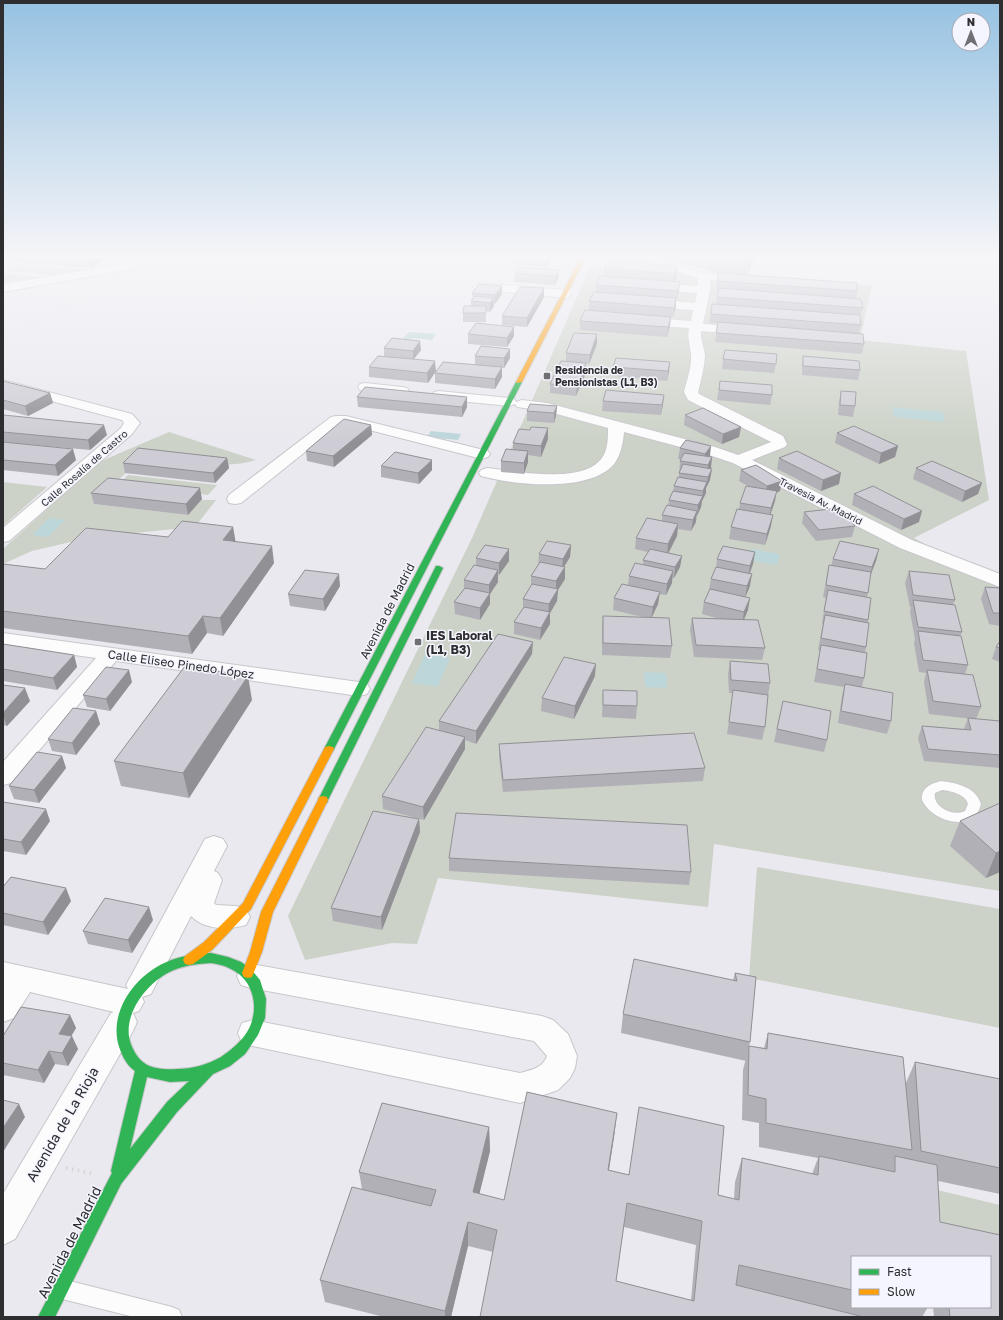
<svg xmlns="http://www.w3.org/2000/svg" width="1003" height="1320" viewBox="0 0 1003 1320" font-family="'Golos Text',sans-serif">
	<style>
		.green { fill: #ccd2c7 }
		.water { fill: #bcd6d9 }
		.lines { fill: none; stroke-linecap: round; stroke-linejoin: round }
		.lane-casing { stroke: #c7c7cb; stroke-width: 2 }
		.street-casing { stroke: #c7c7cb; stroke-width: 2 }
		.fast-casing { stroke: #c7c7cb; stroke-width: 2 }
		.slow-casing { stroke: #c7c7cb; stroke-width: 2 }
		.path-far1 { stroke: #d6d6d8; stroke-width: 1.5; stroke-dasharray: 0.5 2; stroke-linecap: butt }
		.path { stroke: #d6d6d8; stroke-width: 4; stroke-dasharray: 1.5 4.5; stroke-linecap: butt }
		.lane { fill: #fcfcfd; fill-rule: evenodd }
		.street { fill: #fcfcfd; fill-rule: evenodd }
		.fast { fill: #30b455; fill-rule: evenodd }
		.slow { fill: #ff9f0a; fill-rule: evenodd }
		.wall { fill: #b1b0b7; fill-rule: evenodd }
		.shaded-wall { fill: #909095 }
		.building { fill: #cecdd5; stroke: #909095; fill-rule: evenodd }
		.poi-dot { fill: #706f74; stroke: #f5f5ff; stroke-width: 1.5 }
		.labels { text-anchor: middle; dominant-baseline: central; stroke-width: 3; stroke-linejoin: round; paint-order: stroke }
		.far-poi-label { font-size: 10px; font-weight: bold; fill: #2e2e31; stroke: #f5f5ff; text-anchor: start }
		.far-street-label { font-size: 10px; fill: #2e2e31; stroke: #f5f5ff }
		.street-label { font-size: 12px; fill: #2e2e31; stroke: #f5f5ff }
		.poi-label { font-size: 12px; font-weight: bold; fill: #2e2e31; stroke: #f5f5ff; text-anchor: start }
		.near-street-label { font-size: 14px; fill: #2e2e31; stroke: #f5f5ff }
	</style>
	<rect width="100%" height="100%" fill="#eae9ef"/>
	<g class="green">
		<polygon points="19,264 88,270 55,275 7,271"/>
		<polygon points="590,267 872,285 860,340 966,351 989,500 914,538 1000,587 1000,891 714,844 708,907 438,878 417,944 392,943 305,960 288,916 473,536"/>
		<polygon points="3,274 43,277 11,283 3,282"/>
		<path d="M169,432L256,460C224,471 178,459 144,455L94,504L188,515L201,500H216L195,527L114,535L79,540L32,551L3,564V549L99,462Z"/>
		<polygon points="128,475 217,485 208,495 118,485"/>
		<polygon points="3,482 47,487 3,526"/>
		<polygon points="757,867 1000,909 1000,1028 749,978"/>
		<polygon points="929,1188 1000,1205 1000,1257 930,1243"/>
	</g>
	<g class="water">
		<polygon points="409,332 436,334 432,340 412,338 410,340 402,340"/>
		<polygon points="892,407 943,412 945,422 894,417"/>
		<polygon points="431,431 461,434 458,440 427,437"/>
		<polygon points="49,518 65,520 48,537 32,535"/>
		<polygon points="751,549 780,554 777,565 735,558 749,554"/>
		<polygon points="425,654 450,658 438,687 412,683"/>
		<polygon points="644,672 666,673 667,688 645,687"/>
	</g>
	<g class="lines">
		<defs>
			<g id="lane">
				<path d="M941,781C957,783 976,787 981,804C974,834 932,822 922,800C921,788 930,784 941,781ZM942,790C951,791 965,794 968,804L965,811C954,817 932,807 935,793Z"/>
				<polygon points="66,1280 172,1307 179,1310 182,1317 134,1317 66,1300 59,1297 56,1290 59,1283"/>
			</g>
			<g id="street">
				<path d="M593,258L677,265L704,273L750,278L752,280L750,282L746,283L710,280V290L703,324L745,327L750,328L751,331L750,334L745,335L701,331C700,340 705,348 705,357C704,369 701,380 698,392L699,394L783,436L787,444L785,447L752,460L912,540L1000,574V587L900,548L733,463L703,453L624,432C623,443 621,455 614,464C590,493 514,485 481,476L479,473L481,470L487,468C516,471 582,485 602,458C608,450 608,437 608,428L546,411L517,407L515,404L509,406L439,399L434,398L432,395L434,392L439,391L509,398L514,399L516,402L522,400L547,403L715,447L738,455L771,442L688,400L684,392C687,380 692,366 691,354C690,344 687,338 689,328L641,325L637,324L635,321L637,318L641,317L691,321L693,310L648,307L644,306L642,303L644,300L648,299L695,303L697,293L650,289L646,288L644,286L646,284L650,283L698,286V278L677,271L589,263L587,261L589,259Z"/>
				<polygon points="142,259 146,260 148,262 146,264 126,270 3,292 3,284 124,264"/>
				<polygon points="479,283 565,290 569,291 571,294 569,297 565,298 475,289 473,287 475,285"/>
				<polygon points="3,380 132,414 140,423 132,434 9,541 3,542 3,528 121,428 124,423 122,420 3,388"/>
				<polygon points="365,383 402,387 407,388 409,391 407,394 402,395 360,390 358,387 360,384"/>
				<polygon points="336,416 346,416 488,451 490,454 488,457 482,459 346,424 340,424 241,503 235,504 229,503 227,499 229,495 331,417"/>
				<polygon points="3,633 359,682 367,684 370,689 367,694 359,696 116,661 11,783 3,785 3,762 96,658 3,645"/>
				<path d="M214,836L223,839L227,846L214,871L218,873L222,880L214,903L216,905L236,906L246,909L250,917L246,925C229,930 204,930 191,916L151,994L142,997L144,1002L139,1011L133,1013L137,1022L133,1031L15,1239L3,1245V1194L111,1013L114,1012L30,992L14,1018L3,1022V962L128,989L126,985L131,976L205,839Z"/>
				<path d="M251,964L542,1016L553,1020L568,1034L577,1056L575,1068L570,1078L558,1090L520,1103L253,1046L242,1043L238,1033L242,1023L253,1020L520,1073C531,1070 543,1068 547,1056L534,1041L251,988L241,985L237,976L241,967Z"/>
			</g>
			<g id="fast">
				<polygon points="519,380 522,382 334,749 333,751 325,751 324,749 516,382"/>
				<polygon points="436,566 439,566 443,568 328,800 327,803 319,803 318,800"/>
				<path d="M211,953L228,957L241,962L250,968L260,980L266,999L265,1018L258,1035L245,1054L230,1066L213,1074L177,1112L121,1184L55,1317H38L112,1173L111,1171L135,1071C128,1066 124,1059 121,1052C107,1020 128,985 155,968C172,957 192,954 211,953ZM211,963C217,964 223,965 229,968C254,979 261,1009 247,1032C241,1042 230,1051 221,1057C207,1065 192,1069 177,1069C168,1070 155,1069 147,1065C140,1061 135,1054 132,1047C120,1020 142,989 164,975C178,966 195,964 211,963ZM147,1077L170,1082L189,1081L167,1102L130,1149Z"/>
			</g>
			<g id="slow">
				<polygon points="581,257 586,257 522,382 517,383 516,382"/>
				<polygon points="329,746 333,747 334,749 251,909 212,950 193,964 189,965 185,964 183,960 185,956 204,942 243,903 324,749 325,747"/>
				<polygon points="323,796 327,797 328,800 273,912 262,952 252,977 248,978 244,977 242,973 250,952 261,912 318,800 319,797"/>
			</g>
		</defs>
		<use href="#lane" class="lane-casing"/>
		<use href="#street" class="street-casing"/>
		<use href="#fast" class="fast-casing"/>
		<use href="#slow" class="slow-casing"/>
		<polyline class="path-far1" points="3,338 107,284"/>
		<polyline class="path" points="66,1168 91,1173"/>
		<use href="#lane" class="lane"/>
		<use href="#street" class="street"/>
		<use href="#fast" class="fast"/>
		<use href="#slow" class="slow"/>
	</g>
	<g class="wall">
		<polygon points="3,257 104,257 104,260 91,268 25,263 24,259 18,262 3,261"/>
		<polygon points="510,257 552,257 547,267 510,264"/>
		<polygon points="663,257 755,257 747,275 714,272 684,263 663,261"/>
		<polygon points="608,261 677,275 674,281 679,290 677,300 676,300 676,307 673,317 589,310 589,301 596,292 596,285 604,276 604,268"/>
		<polygon points="559,270 558,279 555,285 514,282 515,273"/>
		<polygon points="717,281 857,291 856,298 863,308 860,317 861,325 859,334 864,344 862,354 715,342 718,323 709,323 711,314 716,305 718,290 716,290"/>
		<polygon points="544,288 544,297 527,327 502,325 502,316"/>
		<polygon points="472,293 502,294 495,304 494,303 494,306 490,312 486,311 486,322 463,322 463,313 471,306 471,301 473,299"/>
		<polygon points="580,321 670,326 667,337 580,330"/>
		<polygon points="514,327 514,336 507,347 468,344 468,334"/>
		<polygon points="597,334 597,344 589,364 586,364 586,373 576,396 550,393 550,384 566,361 566,353"/>
		<polygon points="384,348 421,350 414,359 436,371 428,383 369,377 369,367 384,357"/>
		<polygon points="510,349 510,358 504,368 502,368 502,377 495,389 435,383 435,373 475,365 475,356"/>
		<polygon points="803,356 860,370 858,380 802,375 802,366"/>
		<polygon points="723,359 776,364 774,373 722,369"/>
		<polygon points="670,362 667,381 613,376 613,367"/>
		<polygon points="3,381 50,393 53,403 28,416 3,409"/>
		<polygon points="720,381 772,395 770,405 717,400"/>
		<polygon points="841,391 855,406 853,417 838,415 839,401"/>
		<polygon points="357,397 467,407 462,417 358,407"/>
		<polygon points="603,401 663,404 661,415 602,411"/>
		<polygon points="557,406 556,416 554,423 527,421 527,411"/>
		<polygon points="3,415 107,435 90,450 3,442"/>
		<polygon points="685,415 741,427 739,437 722,444 684,425"/>
		<polygon points="371,425 372,435 334,467 307,461 306,451"/>
		<polygon points="548,428 548,439 541,457 528,455 528,462 524,474 501,472 501,461 513,450 513,443 530,430"/>
		<polygon points="837,433 898,446 895,457 879,464 835,443"/>
		<polygon points="686,440 710,456 709,457 712,457 710,469 710,480 706,488 706,493 702,501 701,507 697,516 696,516 696,522 691,531 678,529 677,536 668,553 682,556 680,567 674,578 672,578 672,583 666,595 659,594 658,604 652,618 672,646 670,658 602,655 602,628 603,616 647,618 613,610 614,598 628,585 629,576 643,565 643,560 648,552 635,549 636,538 662,521 662,515 668,506 669,500 673,491 674,486 679,477 680,461 681,459 678,459 680,448"/>
		<polygon points="3,442 76,460 58,476 3,470"/>
		<polygon points="227,458 229,468 215,483 125,473 123,463"/>
		<polygon points="779,458 839,484 821,491 777,469"/>
		<polygon points="381,466 432,470 419,484 381,477"/>
		<polygon points="916,468 978,494 962,502 913,479"/>
		<polygon points="741,470 780,491 776,493 775,501 770,514 771,526 765,545 729,539 731,527 739,509 740,503 748,486 739,481"/>
		<polygon points="91,493 202,499 188,515 94,504"/>
		<polygon points="854,494 919,522 901,530 852,505"/>
		<polygon points="804,512 855,526 852,537 816,541 802,523"/>
		<polygon points="233,527 235,541 274,563 223,636 207,633 192,654 3,628 3,564 45,569 168,537"/>
		<polygon points="571,545 570,557 564,567 565,579 558,590 557,601 550,613 550,624 540,640 514,634 514,622 523,609 523,599 531,586 531,576 538,566 539,554"/>
		<polygon points="879,549 876,561 870,576 867,597 868,620 868,623 866,647 865,653 864,678 862,687 891,721 887,734 838,723 842,696 844,687 814,682 820,651 818,650 823,624 822,623 826,598 823,597 829,565 831,566 833,559"/>
		<polygon points="755,552 753,564 750,574 750,586 745,597 748,610 744,619 765,648 762,660 694,657 690,630 692,618 720,619 702,614 704,602 710,590 709,590 711,579 716,568 717,559"/>
		<polygon points="476,558 509,561 499,575 498,574 498,582 490,594 490,604 480,620 455,614 454,602 464,589 464,580 476,566"/>
		<polygon points="909,571 955,600 953,605 962,632 960,636 968,665 965,674 981,707 976,719 1000,721 1000,768 924,761 918,738 922,726 964,729 968,718 973,719 929,714 924,682 926,673 919,672 914,643 915,639 910,612 911,607 910,607 905,583"/>
		<polygon points="340,586 325,611 290,606 288,594"/>
		<polygon points="985,587 1000,588 1000,626 989,624 981,599"/>
		<polygon points="1000,641 1000,662 992,659 996,647"/>
		<polygon points="3,644 74,655 77,667 57,690 3,681"/>
		<polygon points="532,654 476,744 465,740 465,749 424,820 383,809 382,796 439,731 439,721"/>
		<polygon points="730,661 770,683 768,696 765,727 762,740 727,734 733,693 729,693 728,674"/>
		<polygon points="595,676 574,719 541,711 542,698"/>
		<polygon points="132,682 110,711 87,707 83,695"/>
		<polygon points="3,685 30,701 7,726 3,725"/>
		<polygon points="603,690 637,706 636,719 602,717"/>
		<polygon points="252,700 189,798 121,786 114,761"/>
		<polygon points="783,701 827,740 824,752 774,742"/>
		<polygon points="96,711 100,724 76,755 52,751 48,739"/>
		<polygon points="499,744 705,768 703,781 503,792 499,757"/>
		<polygon points="62,756 66,768 39,803 14,799 9,786"/>
		<polygon points="3,802 50,821 26,855 3,851"/>
		<polygon points="1000,803 1000,872 986,878 950,846 960,821"/>
		<polygon points="419,819 420,832 382,930 333,921 331,908"/>
		<polygon points="449,858 691,872 689,885 449,871"/>
		<polygon points="3,887 71,901 48,935 3,925"/>
		<polygon points="153,920 132,953 88,944 83,931"/>
		<polygon points="735,973 756,977 750,1042 746,1061 621,1033 623,1014 733,980"/>
		<polygon points="70,1015 76,1028 71,1036 78,1049 68,1066 55,1064 44,1083 3,1075 3,1036"/>
		<path d="M768,1033L903,1057L905,1085L915,1062L1000,1079V1194L938,1181L940,1222L1000,1235V1317H934L933,1307H990V1257H852V1307H928L922,1317H480L493,1252L468,1246L451,1317H384L325,1302L320,1280L352,1187L362,1189L359,1172L382,1103L489,1127L490,1151L479,1194L504,1200L527,1092L617,1113L614,1137L609,1170L629,1175L639,1107L724,1126L718,1195L734,1199L735,1182L742,1158L812,1174L818,1158L759,1147V1123L742,1120L743,1070L749,1046L764,1048ZM624,1227L696,1245L691,1300L616,1281Z"/>
	</g>
	<g class="shaded-wall">
		<polygon points="17,257 24,257 24,259 18,262"/>
		<polygon points="88,257 104,257 104,260 91,268"/>
		<polygon points="547,257 552,257 547,267"/>
		<polygon points="750,257 755,257 747,275 750,259"/>
		<polygon points="677,266 677,275 674,283 675,274"/>
		<polygon points="559,270 558,279 555,285 555,276"/>
		<polygon points="680,282 679,290 677,300 678,291"/>
		<polygon points="502,286 502,294 495,304 495,295"/>
		<polygon points="544,288 544,297 527,327 527,318"/>
		<polygon points="494,298 494,306 490,312 490,303"/>
		<polygon points="676,298 676,307 673,317 674,308"/>
		<polygon points="671,317 670,326 667,337 668,327"/>
		<polygon points="514,327 514,336 507,347 507,338"/>
		<polygon points="597,334 597,344 589,364 590,355"/>
		<polygon points="420,341 421,350 413,360 413,351"/>
		<polygon points="510,349 510,358 504,368 504,358"/>
		<polygon points="435,361 436,371 428,383 427,373"/>
		<polygon points="670,362 669,372 667,381 668,371"/>
		<polygon points="586,363 586,373 576,396 577,386"/>
		<polygon points="502,367 502,377 495,389 495,379"/>
		<polygon points="50,393 53,403 28,416 25,406"/>
		<polygon points="664,395 663,404 661,415 662,405"/>
		<polygon points="467,397 467,407 462,417 462,407"/>
		<polygon points="557,406 556,416 554,423 554,413"/>
		<polygon points="104,425 107,435 90,450 88,440"/>
		<polygon points="371,425 372,435 334,467 333,456"/>
		<polygon points="741,427 739,437 722,444 723,434"/>
		<polygon points="548,428 548,439 541,457 541,446"/>
		<polygon points="711,446 710,456 703,464 705,454"/>
		<polygon points="898,446 895,457 879,464 881,453"/>
		<polygon points="73,449 76,460 58,476 55,465"/>
		<polygon points="528,451 528,462 524,474 524,463"/>
		<polygon points="712,457 711,468 707,476 708,465"/>
		<polygon points="227,458 229,468 215,483 213,473"/>
		<polygon points="432,460 432,470 419,484 418,473"/>
		<polygon points="712,469 710,480 706,488 706,493 702,501 701,507 697,516 698,505 702,497 703,491 707,482 708,477"/>
		<polygon points="841,473 839,484 821,491 823,480"/>
		<polygon points="782,481 780,491 776,493 775,501 769,519 771,508 765,497 767,486"/>
		<polygon points="982,483 978,494 962,502 965,491"/>
		<polygon points="200,488 202,499 188,515 186,504"/>
		<polygon points="697,511 696,522 691,531 693,520"/>
		<polygon points="922,511 919,522 901,530 904,519"/>
		<polygon points="773,515 771,526 765,545 767,534"/>
		<polygon points="678,524 677,536 667,556 668,544"/>
		<polygon points="233,527 236,544 223,540"/>
		<polygon points="571,545 570,557 562,570 563,559"/>
		<polygon points="272,546 274,563 223,636 220,618"/>
		<polygon points="509,549 509,561 499,575 499,563"/>
		<polygon points="879,549 876,561 869,579 872,567"/>
		<polygon points="755,552 753,564 748,577 750,566"/>
		<polygon points="682,556 680,567 674,578 675,567"/>
		<polygon points="565,567 565,579 558,590 557,601 550,613 550,624 540,640 541,628 548,615 549,604 556,592 556,581"/>
		<polygon points="498,570 498,582 490,594 490,604 480,620 480,608 489,595 489,585"/>
		<polygon points="673,571 672,583 666,595 667,584"/>
		<polygon points="339,574 340,586 325,611 323,599"/>
		<polygon points="752,574 750,586 745,598 747,586"/>
		<polygon points="660,592 658,604 651,618 653,607"/>
		<polygon points="750,598 748,610 742,624 744,612"/>
		<polygon points="203,616 207,633 192,654 188,636"/>
		<polygon points="533,642 532,654 476,744 476,731"/>
		<polygon points="74,655 77,667 57,690 53,678"/>
		<polygon points="596,664 595,676 574,719 575,706"/>
		<polygon points="129,670 132,682 110,711 106,699"/>
		<polygon points="248,676 252,700 189,798 183,773"/>
		<polygon points="25,688 30,701 7,726 3,715 3,713"/>
		<polygon points="96,711 100,724 76,755 72,743"/>
		<polygon points="465,737 465,749 424,820 423,807"/>
		<polygon points="62,756 66,768 39,803 34,790"/>
		<polygon points="46,809 50,821 26,855 21,842"/>
		<polygon points="419,819 420,832 382,930 381,917"/>
		<polygon points="1000,851 1000,872 986,878 996,853"/>
		<polygon points="66,888 71,901 48,935 43,922"/>
		<polygon points="149,907 153,920 132,953 128,940"/>
		<polygon points="70,1015 76,1028 65,1047 59,1034"/>
		<polygon points="72,1036 78,1049 68,1066 62,1053"/>
		<polygon points="49,1051 55,1064 44,1083 38,1070"/>
		<polygon points="19,1104 25,1117 3,1152 3,1128"/>
		<polygon points="617,1113 614,1137 605,1194 608,1170"/>
		<polygon points="489,1127 490,1151 474,1216 473,1192"/>
		<polygon points="468,1222 468,1246 451,1317 445,1317 445,1311"/>
	</g>
	<g class="building">
		<polygon points="734,257 750,257 750,259"/>
		<polygon points="608,261 677,266 675,274 604,268"/>
		<polygon points="519,267 559,270 555,276 515,273"/>
		<polygon points="718,273 857,283 857,291 717,281"/>
		<polygon points="600,276 680,282 678,291 596,285"/>
		<polygon points="479,284 502,286 495,295 472,293"/>
		<polygon points="520,287 544,288 527,318 502,316"/>
		<polygon points="719,288 861,299 863,308 717,297"/>
		<polygon points="594,292 676,298 674,308 589,301"/>
		<polygon points="475,296 494,298 490,303 471,301"/>
		<polygon points="712,304 860,315 861,325 711,314"/>
		<polygon points="464,306 486,306 486,313 463,313"/>
		<polygon points="585,310 671,317 668,327 580,321"/>
		<polygon points="718,322 863,334 864,344 716,333"/>
		<polygon points="476,323 514,327 507,338 468,334"/>
		<polygon points="574,333 597,334 590,355 566,353"/>
		<polygon points="392,338 420,341 413,351 384,348"/>
		<polygon points="481,346 510,349 504,358 475,356"/>
		<polygon points="725,350 777,354 776,364 723,359"/>
		<polygon points="378,356 435,361 427,373 369,367"/>
		<polygon points="803,356 859,361 860,370 803,366"/>
		<polygon points="616,358 670,362 668,371 613,367"/>
		<polygon points="561,361 586,363 577,386 550,384"/>
		<polygon points="443,362 502,367 495,379 435,373"/>
		<polygon points="3,381 50,393 25,406 3,400"/>
		<polygon points="720,381 772,385 772,395 719,390"/>
		<polygon points="365,387 467,397 462,407 357,397"/>
		<polygon points="606,390 664,395 662,405 603,401"/>
		<polygon points="841,391 856,392 855,406 840,405"/>
		<polygon points="530,404 557,406 554,413 527,411"/>
		<polygon points="703,408 741,427 723,434 685,415"/>
		<polygon points="3,415 104,425 88,440 3,432"/>
		<polygon points="344,419 371,425 333,456 306,451"/>
		<polygon points="854,426 898,446 881,453 837,433"/>
		<polygon points="531,427 548,428 541,446 513,443 519,429 530,430"/>
		<polygon points="686,440 711,446 705,454 680,448"/>
		<polygon points="3,442 73,449 55,465 3,460"/>
		<polygon points="138,448 227,458 213,473 123,463"/>
		<polygon points="506,449 528,451 524,463 501,461"/>
		<polygon points="797,451 841,473 823,480 779,458"/>
		<polygon points="395,452 432,460 418,473 381,466"/>
		<polygon points="684,453 712,457 708,465 680,461"/>
		<polygon points="932,461 982,483 965,491 916,468"/>
		<polygon points="683,464 712,469 708,477 679,473"/>
		<polygon points="756,465 782,481 767,486 741,470"/>
		<polygon points="678,477 707,482 703,491 674,486"/>
		<polygon points="108,478 200,488 186,504 91,493"/>
		<polygon points="746,486 777,491 771,508 740,503"/>
		<polygon points="873,486 922,511 904,519 854,494"/>
		<polygon points="673,491 703,496 698,505 669,500"/>
		<polygon points="667,505 697,511 693,520 662,515"/>
		<polygon points="839,508 855,526 819,530 804,512"/>
		<polygon points="737,509 773,515 767,534 731,527"/>
		<polygon points="647,518 678,524 668,544 636,538"/>
		<polygon points="182,521 233,527 223,540 272,546 220,618 203,616 188,636 3,611 3,564 45,569 86,528 168,537"/>
		<polygon points="547,541 571,545 563,559 539,554"/>
		<polygon points="840,541 879,549 872,567 833,559"/>
		<polygon points="485,545 509,549 499,563 476,558"/>
		<polygon points="723,546 755,552 750,566 717,559"/>
		<polygon points="650,549 682,556 675,567 643,560"/>
		<polygon points="540,562 565,567 556,581 531,576"/>
		<polygon points="635,563 673,571 667,584 629,576"/>
		<polygon points="474,565 498,570 489,585 464,580"/>
		<polygon points="829,565 871,572 868,593 826,585"/>
		<polygon points="716,567 752,574 747,586 711,579"/>
		<polygon points="305,570 339,574 323,599 288,594"/>
		<polygon points="909,571 949,575 955,600 913,595"/>
		<polygon points="532,584 558,589 549,604 523,599"/>
		<polygon points="622,584 660,592 653,607 614,598"/>
		<polygon points="985,587 1000,588 1000,613 993,613"/>
		<polygon points="465,588 490,593 480,608 454,602"/>
		<polygon points="710,589 750,598 744,612 704,602"/>
		<polygon points="828,590 871,598 868,620 824,611"/>
		<polygon points="913,600 955,605 962,632 918,627"/>
		<polygon points="524,607 550,612 541,628 514,622"/>
		<polygon points="825,615 869,623 866,647 821,638"/>
		<polygon points="603,616 669,618 672,646 603,643"/>
		<polygon points="692,618 758,620 765,648 696,645"/>
		<polygon points="918,631 961,636 968,665 923,660"/>
		<polygon points="498,634 533,642 476,731 439,721"/>
		<polygon points="1000,641 1000,648 996,647"/>
		<polygon points="3,644 74,655 53,678 3,669"/>
		<polygon points="821,645 867,653 864,678 817,669"/>
		<polygon points="564,657 596,664 575,706 542,698"/>
		<polygon points="730,661 768,664 770,683 731,680"/>
		<polygon points="185,666 248,676 183,773 114,761"/>
		<polygon points="106,667 129,670 106,699 83,695"/>
		<polygon points="927,670 973,675 981,707 933,701"/>
		<polygon points="845,684 893,693 891,721 841,711"/>
		<polygon points="3,685 25,688 3,713"/>
		<polygon points="603,690 637,691 637,706 603,705"/>
		<polygon points="733,690 768,695 765,727 729,722"/>
		<polygon points="783,701 831,711 827,740 777,729"/>
		<polygon points="73,708 96,711 72,743 48,739"/>
		<polygon points="968,718 1000,721 1000,755 928,749 922,726 971,730"/>
		<polygon points="426,727 465,737 423,807 382,796"/>
		<polygon points="694,733 705,768 503,780 499,744"/>
		<polygon points="37,752 62,756 34,790 9,786"/>
		<polygon points="3,802 46,809 21,842 3,839"/>
		<polygon points="1000,803 1000,851 996,853 960,821"/>
		<polygon points="373,811 419,819 381,917 331,908"/>
		<polygon points="456,813 687,825 691,872 449,858"/>
		<polygon points="11,877 66,888 43,922 3,913 3,887"/>
		<polygon points="105,898 149,907 128,940 83,931"/>
		<polygon points="634,959 737,981 735,973 756,977 750,1042 623,1014"/>
		<polygon points="21,1007 70,1015 59,1034 72,1036 62,1053 49,1051 38,1070 3,1063 3,1036"/>
		<polygon points="768,1033 903,1057 912,1150 766,1123 766,1099 748,1095 749,1046 767,1049"/>
		<polygon points="915,1062 1000,1079 1000,1168 921,1151"/>
		<path d="M527,1092L617,1113L608,1170L629,1175L639,1107L724,1126L718,1195L739,1200L742,1158L818,1175L819,1156L895,1172V1156L937,1165L940,1222L1000,1235V1317H950L949,1307H990V1257H852V1290L739,1265L736,1285L864,1317H480L497,1230L468,1222L445,1311L320,1280L352,1187L431,1206L436,1190L359,1172L382,1103L489,1127L473,1192L504,1200ZM627,1203L702,1221L694,1301L616,1281Z"/>
		<polygon points="3,1100 19,1104 3,1128"/>
	</g>
	<linearGradient id="sky" x2="0" y2="1"><stop stop-color="#96c2e2"/><stop offset="0.58" stop-color="#f6f5f8"/><stop offset="1" stop-color="#f6f5f8" stop-opacity="0"/></linearGradient>
	<rect width="1003" height="442" fill="url(#sky)"/>
	<g class="poi-dot">
		<rect x="543" y="372" width="8" height="8" rx="2"/>
		<rect x="414" y="638" width="8" height="8" rx="2"/>
	</g>
	<g class="labels">
		<g class="far-poi-label">
			<text x="555" y="370">Residencia de<tspan x="555" dy="12">Pensionistas (L1, B3)</tspan></text>
		</g>
		<g class="far-street-label">
			<text transform="translate(84 468) rotate(-41)">Calle Rosalía de Castro</text>
			<text transform="translate(821 501) rotate(27)">Travesia Av. Madrid</text>
		</g>
		<g class="street-label">
			<text transform="translate(387 611) rotate(-63)">Avenida de Madrid</text>
			<text transform="translate(181 664) rotate(8)">Calle Eliseo Pinedo López</text>
		</g>
		<g class="poi-label">
			<text x="426" y="635">IES Laboral<tspan x="426" dy="14">(L1, B3)</tspan></text>
		</g>
		<g class="near-street-label">
			<text transform="translate(62 1124) rotate(-60)">Avenida de La Rioja</text>
			<text transform="translate(69 1242) rotate(-63)">Avenida de Madrid</text>
		</g>
	</g>
	<rect width="1003" height="1320" fill="none" stroke="#2e2e31" stroke-width="8"/>
	<rect x="851" y="1256" width="140" height="52" fill="#f5f5ff" stroke="#a5a5ad"/>
	<rect x="859" y="1269" width="20" height="6" fill="#30b455" stroke="#a5a5ad"/>
	<text x="887" y="1276" font-size="12" fill="#2e2e31">Fast</text>
	<rect x="859" y="1289" width="20" height="6" fill="#ff9f0a" stroke="#a5a5ad"/>
	<text x="887" y="1296" font-size="12" fill="#2e2e31">Slow</text>
	<g transform="translate(971 32)"><circle r="19" fill="#f5f5ff" stroke="#a5a5ad"/>
	<path d="M0-3L7 15L0 10L-7 15Z" fill="#706f74"/>
	<text y="-6" font-size="11" font-weight="bold" text-anchor="middle" fill="#2e2e31">N</text>
	</g>
</svg>
